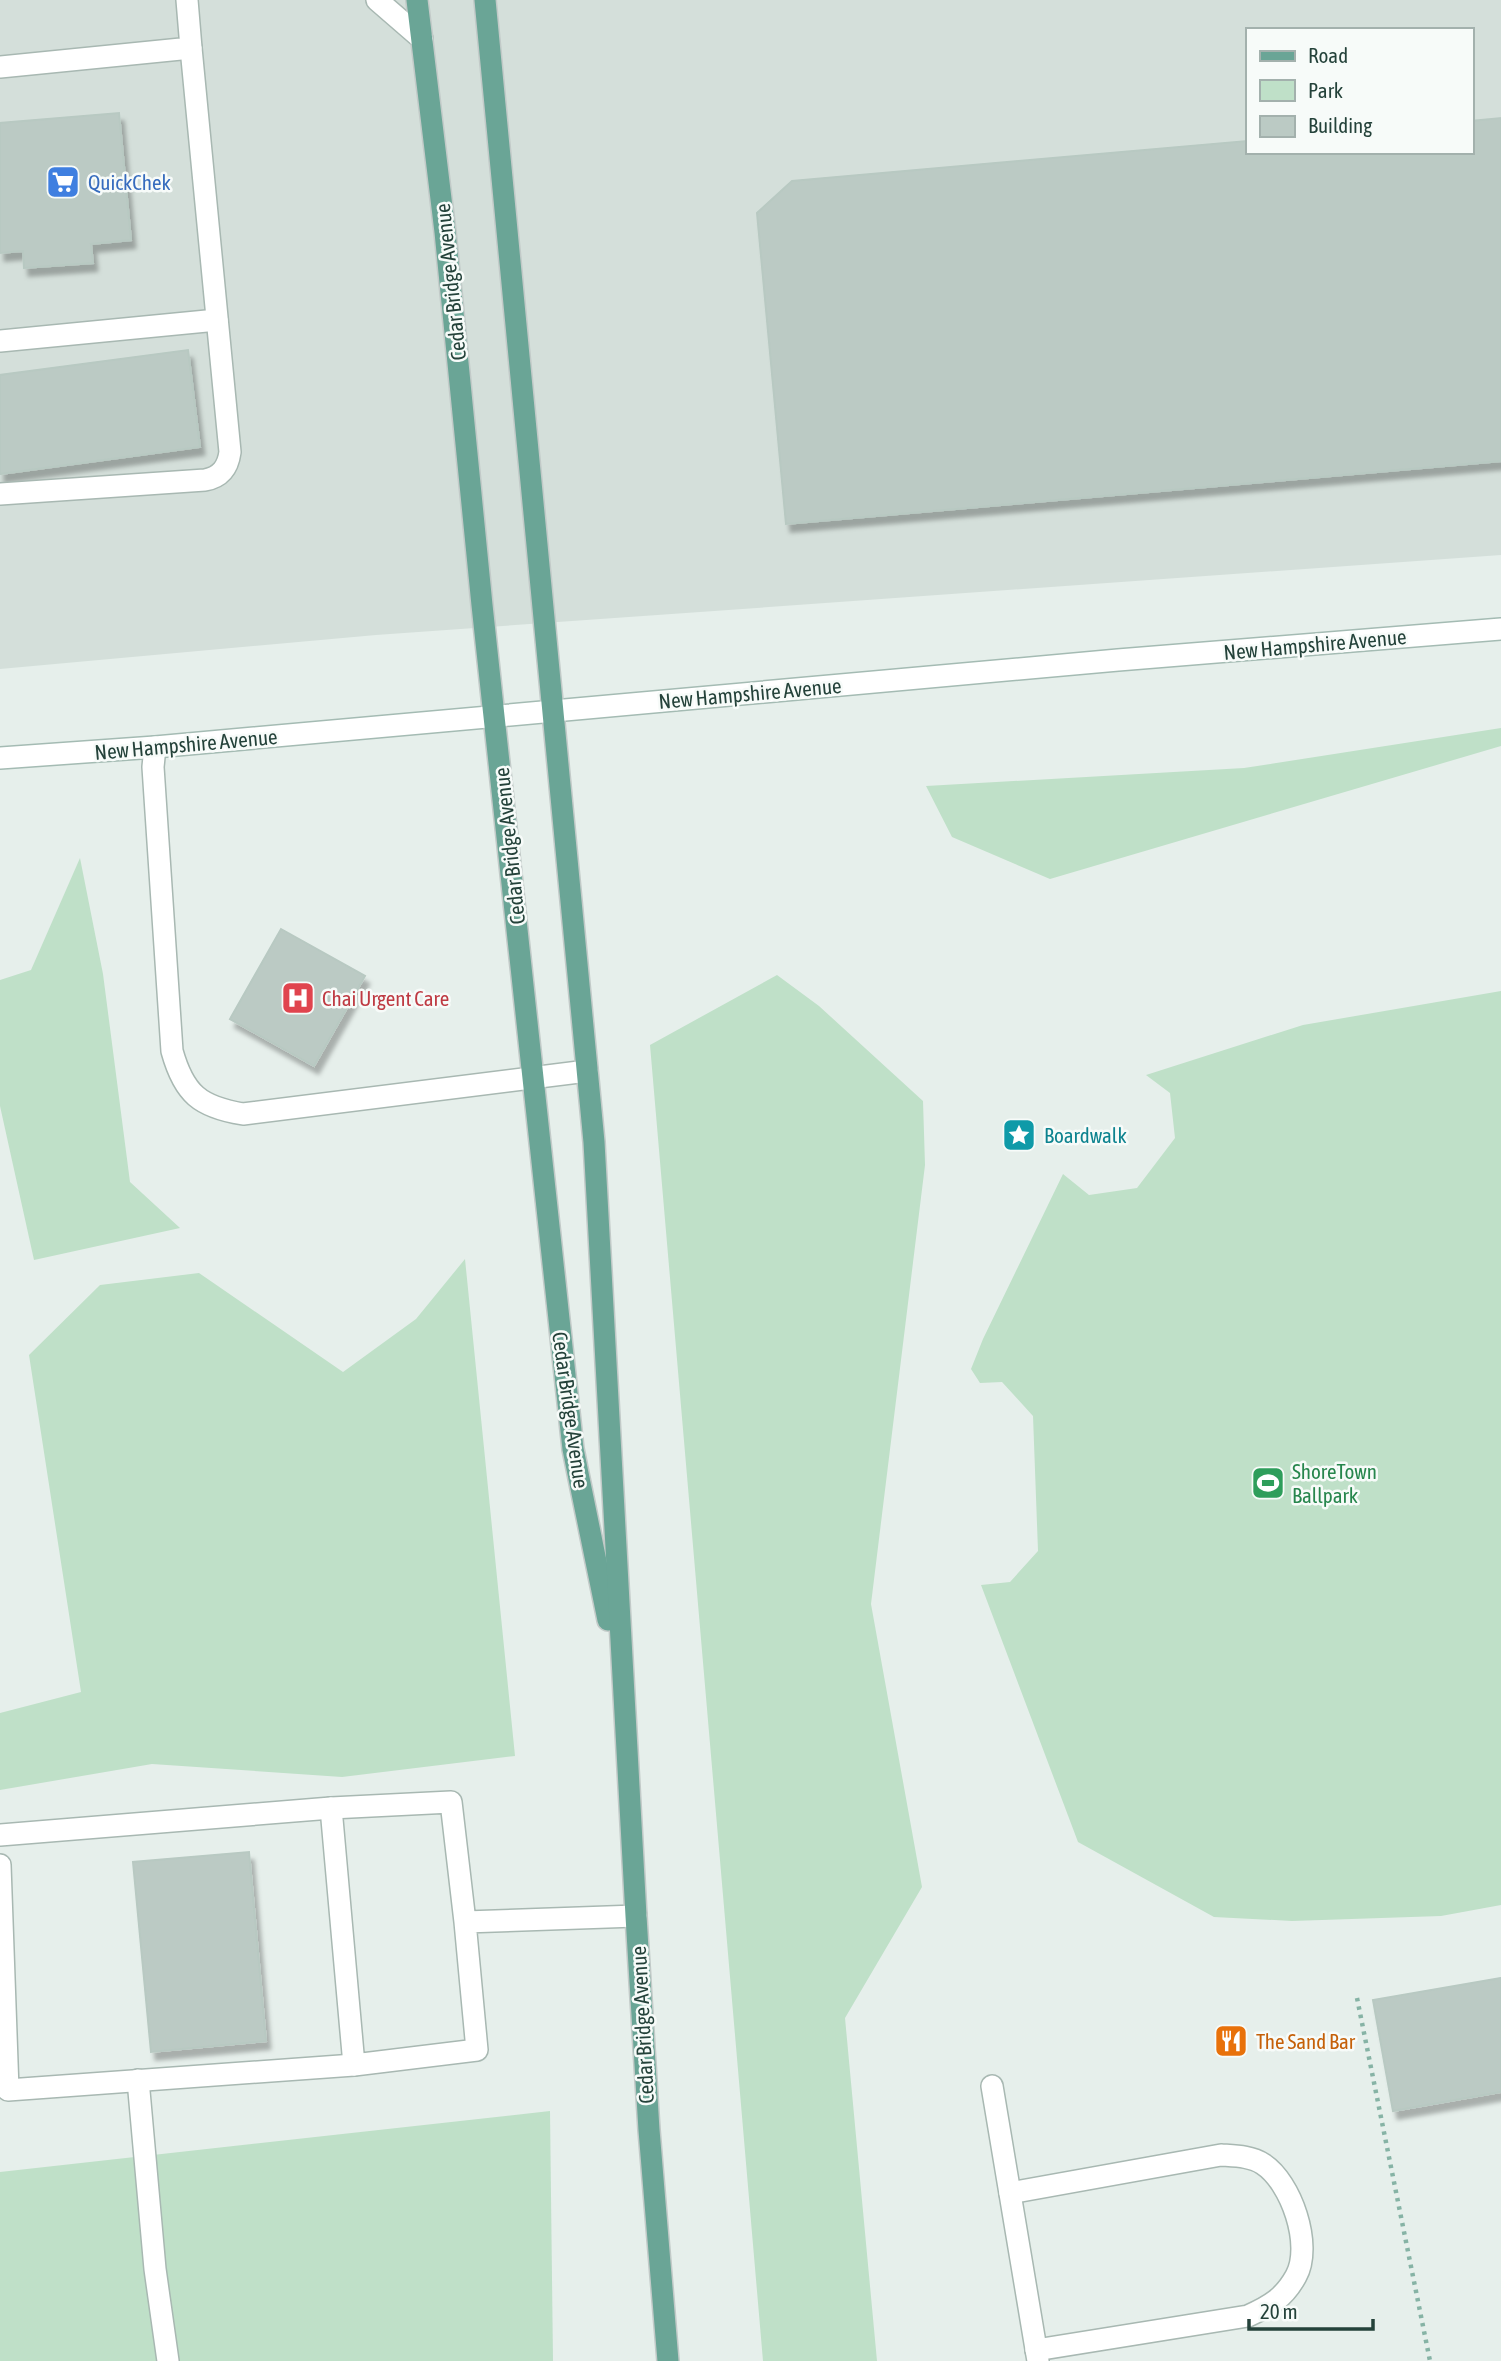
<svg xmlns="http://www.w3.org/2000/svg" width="1501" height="2361" viewBox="0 0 1501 2361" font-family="'Asap Condensed',sans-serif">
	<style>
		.built { fill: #d4dfda; fill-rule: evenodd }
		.green { fill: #bfe0c8 }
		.building { fill: #bbcac4; stroke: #b8c9c2; stroke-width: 2; filter: url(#shadow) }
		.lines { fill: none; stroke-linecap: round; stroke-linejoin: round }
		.lane-casing { stroke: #a8b8b2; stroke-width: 24 }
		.secondary-casing { stroke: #a4bbb3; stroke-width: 24 }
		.primary-casing { stroke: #c2cac8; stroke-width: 24 }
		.path { stroke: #86b3a5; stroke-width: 4.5; stroke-dasharray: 3.5 5; stroke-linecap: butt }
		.lane { stroke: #fff; stroke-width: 21 }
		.secondary { stroke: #fff; stroke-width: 21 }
		.primary { stroke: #6aa596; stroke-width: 21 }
		.labels { text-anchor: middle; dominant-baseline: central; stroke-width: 5; stroke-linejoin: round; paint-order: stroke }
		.shop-label { font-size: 21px; fill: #366cbe; stroke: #f7fbf9; text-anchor: start }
		.street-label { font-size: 21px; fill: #24423a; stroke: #f7fbf9 }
		.health-label { font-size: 21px; fill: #be3a42; stroke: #f7fbf9; text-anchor: start }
		.culture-label { font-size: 21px; fill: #0d838f; stroke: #f7fbf9; text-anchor: start }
		.leisure-label { font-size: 21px; fill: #27864d; stroke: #f7fbf9; text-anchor: start }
		.food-label { font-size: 21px; fill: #c56008; stroke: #f7fbf9; text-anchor: start }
	</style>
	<defs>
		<filter id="shadow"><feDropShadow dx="4.5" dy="8" stdDeviation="2" flood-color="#0004"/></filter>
	</defs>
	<rect width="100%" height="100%" fill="#e6efeb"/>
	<path class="built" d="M0,0H1501V555L376,635L0,669ZM1247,30H1471V152H1247Z"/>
	<g class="green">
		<polygon points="1501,728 1501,746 1050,879 952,837 926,786 1244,768"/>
		<polygon points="80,858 103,974 130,1182 180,1228 34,1260 0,1106 0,980 31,970"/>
		<polygon points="777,975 819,1006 923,1101 925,1165 871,1604 922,1887 845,2018 877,2361 763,2361 650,1045"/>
		<polygon points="1501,991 1501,1905 1441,1916 1292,1921 1214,1917 1078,1842 981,1585 1010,1582 1038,1551 1033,1416 1002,1382 980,1383 971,1369 983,1339 1063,1174 1089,1195 1137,1188 1175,1138 1170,1093 1146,1075 1303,1025"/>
		<polygon points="465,1259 515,1756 342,1777 152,1764 0,1790 0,1713 81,1692 29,1355 100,1285 199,1273 343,1372 416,1319"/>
		<polygon points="550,2111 553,2361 0,2361 0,2172"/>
	</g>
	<g class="building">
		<polygon points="119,113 131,240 91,244 93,263 24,268 23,251 0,253 0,123"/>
		<polygon points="1501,118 1501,461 786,524 757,213 792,181 1247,141 1247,152 1471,152 1471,121"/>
		<polygon points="188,350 200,447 0,474 0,375"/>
		<polygon points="281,929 365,976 314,1066 230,1019"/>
		<polygon points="249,1852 266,2041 151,2052 133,1862"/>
		<polygon points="1501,1978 1501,2092 1393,2111 1373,2000"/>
	</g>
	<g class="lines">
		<defs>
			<g id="lane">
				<polyline points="377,0 422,39"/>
				<polyline points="0,67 191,48 187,0"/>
				<polyline points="0,341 217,320"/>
				<path d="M0,494L205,480C221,477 228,467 230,452L191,48"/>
				<path d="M155,747L153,767L172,1051C184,1094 200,1107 243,1114L587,1071"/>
				<polyline points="0,1835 331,1808"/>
				<polyline points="0,1865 8,2090 354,2065"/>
				<polyline points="465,1922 451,1802 331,1808 354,2065 477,2050 465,1922 636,1916"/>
				<polyline points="138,2080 155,2269 168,2361"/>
				<polyline points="992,2086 1038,2361"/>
				<path d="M1010,2193L1221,2155C1235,2156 1251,2156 1263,2164C1291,2182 1313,2245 1296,2276C1284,2298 1270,2306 1248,2316L1036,2350"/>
			</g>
			<polyline id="secondary" points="0,758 155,747 1118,660 1501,629"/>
			<g id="primary">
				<polyline points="417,0 445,232 482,605 573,1449 608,1620"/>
				<polyline points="485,0 594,1142 636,1916 649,2130 668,2361"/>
			</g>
		</defs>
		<use href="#lane" class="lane-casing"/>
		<use href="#secondary" class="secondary-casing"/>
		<use href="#primary" class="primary-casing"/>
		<polyline class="path" points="1357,1998 1430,2361"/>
		<use href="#lane" class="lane"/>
		<use href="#secondary" class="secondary"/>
		<use href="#primary" class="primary"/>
	</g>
	<defs>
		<symbol id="supermarket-square" viewBox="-11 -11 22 22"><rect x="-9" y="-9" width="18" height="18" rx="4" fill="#3f7fe0" stroke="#f7fbf9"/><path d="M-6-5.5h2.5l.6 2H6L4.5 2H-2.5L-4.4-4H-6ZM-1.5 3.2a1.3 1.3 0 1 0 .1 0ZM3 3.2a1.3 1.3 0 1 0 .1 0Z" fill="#fff"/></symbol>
		<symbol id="hospital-square" viewBox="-11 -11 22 22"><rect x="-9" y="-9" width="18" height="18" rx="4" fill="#e0444e" stroke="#f7fbf9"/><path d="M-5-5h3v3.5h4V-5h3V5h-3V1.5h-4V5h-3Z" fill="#fff"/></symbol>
		<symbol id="sight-square" viewBox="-11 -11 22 22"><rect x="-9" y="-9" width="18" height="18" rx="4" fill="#0f9aa8" stroke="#f7fbf9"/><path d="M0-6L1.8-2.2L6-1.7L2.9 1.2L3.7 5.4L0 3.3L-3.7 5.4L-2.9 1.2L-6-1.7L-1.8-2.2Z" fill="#fff"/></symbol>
		<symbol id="stadium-square" viewBox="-11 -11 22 22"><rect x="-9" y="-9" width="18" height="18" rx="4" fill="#2e9e5b" stroke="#f7fbf9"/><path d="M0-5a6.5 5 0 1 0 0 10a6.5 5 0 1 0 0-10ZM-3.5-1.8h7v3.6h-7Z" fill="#fff"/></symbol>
		<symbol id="restaurant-square" viewBox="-11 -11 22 22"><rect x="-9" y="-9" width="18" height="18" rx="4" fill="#e8710a" stroke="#f7fbf9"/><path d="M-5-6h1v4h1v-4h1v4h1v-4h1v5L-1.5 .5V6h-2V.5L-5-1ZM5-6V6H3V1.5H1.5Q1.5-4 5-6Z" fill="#fff"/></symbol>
	</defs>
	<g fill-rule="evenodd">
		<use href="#supermarket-square" x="44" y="163" width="38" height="38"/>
		<use href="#hospital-square" x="279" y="979" width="38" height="38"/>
		<use href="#sight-square" x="1000" y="1116" width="38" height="38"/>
		<use href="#stadium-square" x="1249" y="1464" width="38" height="38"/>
		<use href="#restaurant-square" x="1212" y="2022" width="38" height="38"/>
	</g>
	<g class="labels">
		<g class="shop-label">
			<text x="88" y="182">QuickChek</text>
		</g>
		<g class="street-label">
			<text transform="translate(450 282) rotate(-96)">Cedar Bridge Avenue</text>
			<text transform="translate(1315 644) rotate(-5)">New Hampshire Avenue</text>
			<text transform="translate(750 693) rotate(-5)">New Hampshire Avenue</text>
			<text transform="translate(186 744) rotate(-5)">New Hampshire Avenue</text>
			<text transform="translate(509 846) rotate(-96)">Cedar Bridge Avenue</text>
			<text transform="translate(571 1410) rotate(82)">Cedar Bridge Avenue</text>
			<text transform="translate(642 2025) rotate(-93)">Cedar Bridge Avenue</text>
		</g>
		<g class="health-label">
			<text x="322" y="998">Chai Urgent Care</text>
		</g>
		<g class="culture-label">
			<text x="1044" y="1135">Boardwalk</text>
		</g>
		<g class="leisure-label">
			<text x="1292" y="1471">ShoreTown<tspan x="1292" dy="24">Ballpark</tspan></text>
		</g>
		<g class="food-label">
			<text x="1256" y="2041">The Sand Bar</text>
		</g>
	</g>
	<rect x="1246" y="28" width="228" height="126" fill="#f7fbf9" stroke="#a3b1ad" stroke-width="2"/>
	<rect x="1260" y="51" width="35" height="10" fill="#6aa596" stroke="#a3b1ad" stroke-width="2"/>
	<text x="1308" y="63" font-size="21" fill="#24423a">Road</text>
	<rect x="1260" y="80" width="35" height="21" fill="#bfe0c8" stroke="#a3b1ad" stroke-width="2"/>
	<text x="1308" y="98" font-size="21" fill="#24423a">Park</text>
	<rect x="1260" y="116" width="35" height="21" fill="#bbcac4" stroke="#a3b1ad" stroke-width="2"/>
	<text x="1308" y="133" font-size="21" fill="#24423a">Building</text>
	<path d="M1249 2319v10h124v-10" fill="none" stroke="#24423a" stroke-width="3.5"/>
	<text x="1260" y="2319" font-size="21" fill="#24423a" stroke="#f7fbf9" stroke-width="5" paint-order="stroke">20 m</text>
</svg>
